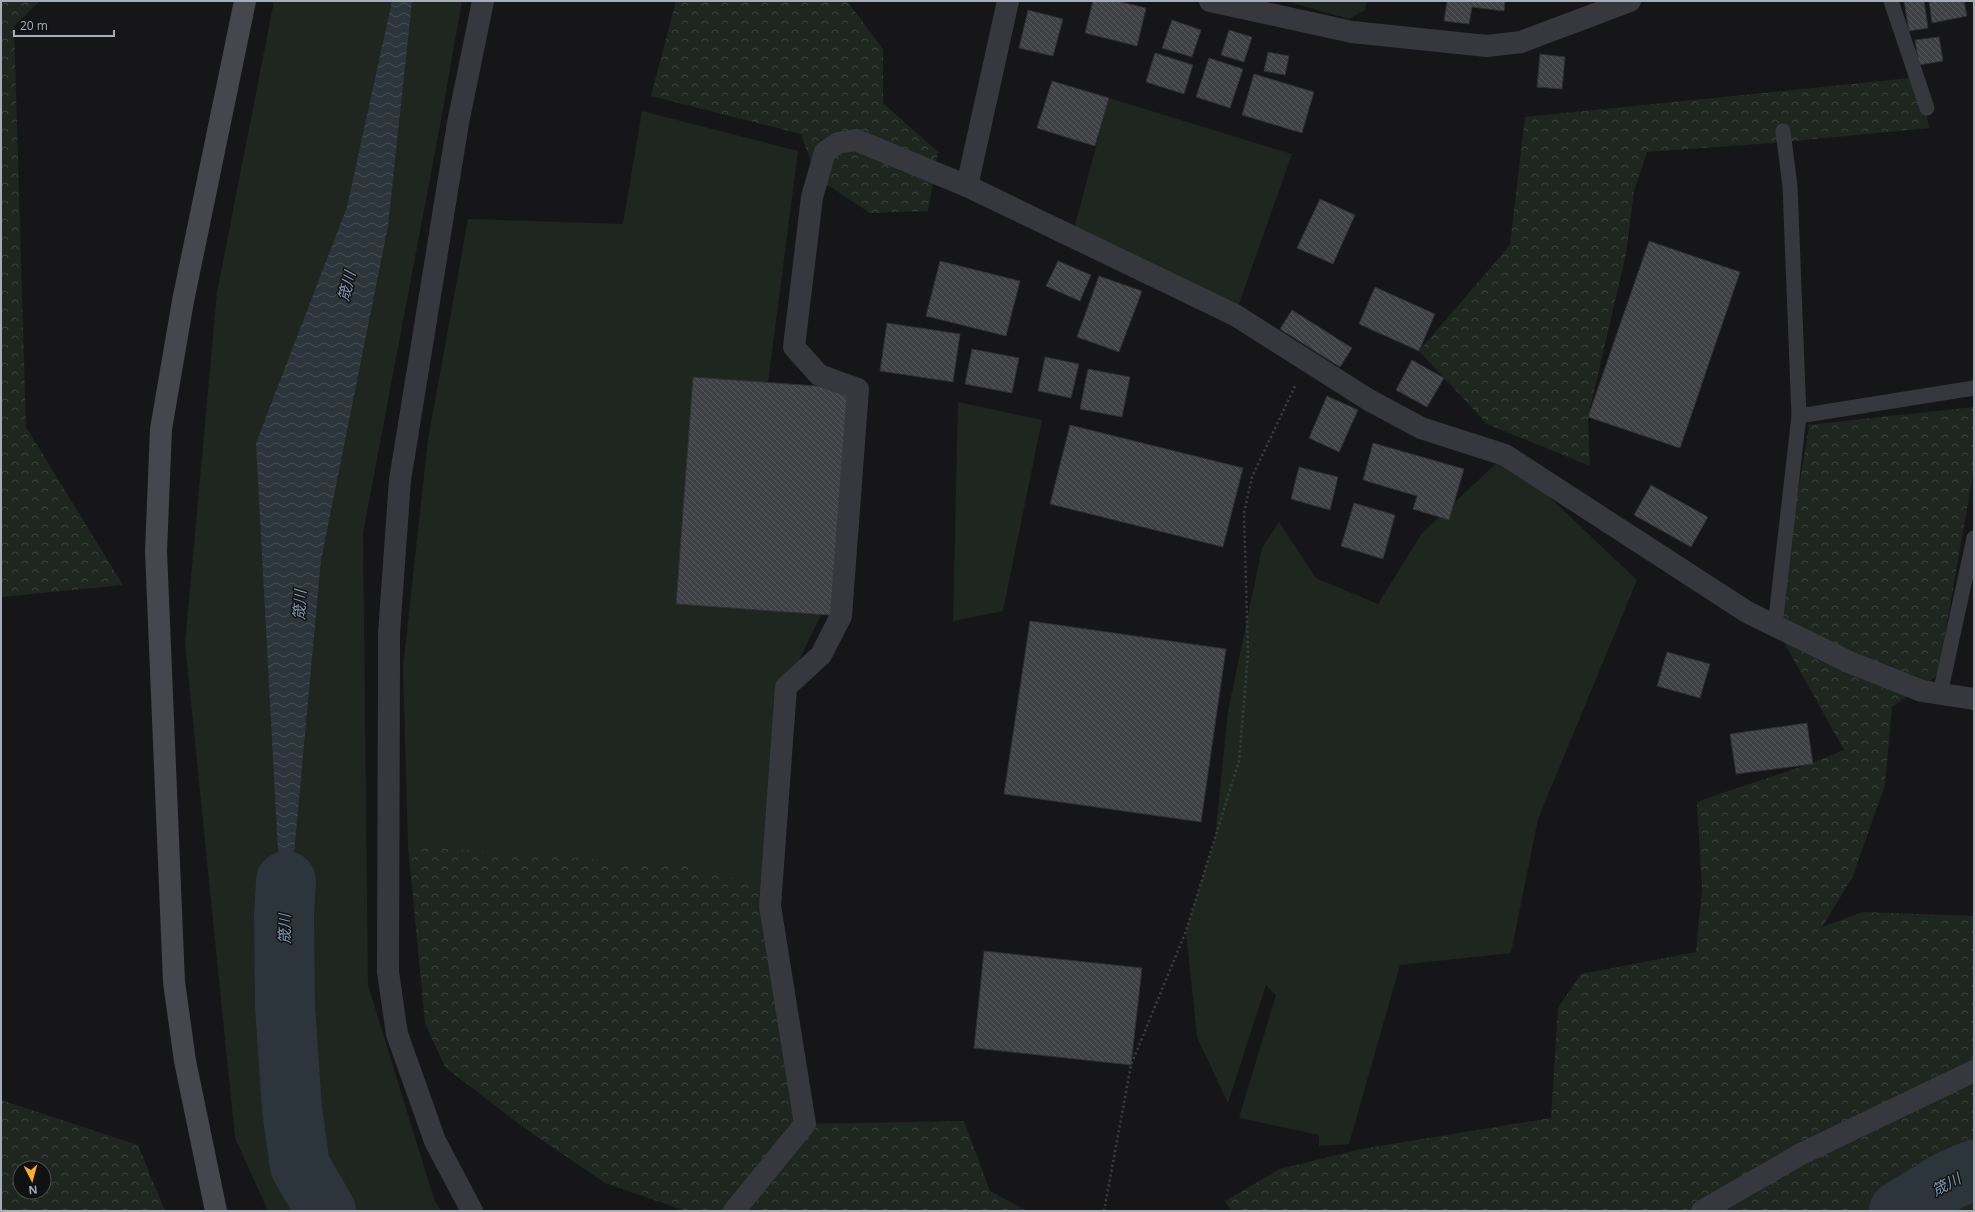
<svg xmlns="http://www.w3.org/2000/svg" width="1975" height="1212" viewBox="0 0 1975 1212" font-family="'Open Sans','Noto Sans JP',sans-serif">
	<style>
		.green { fill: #1e261f }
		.forest { fill: url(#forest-crowns); fill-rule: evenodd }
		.water { fill: url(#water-waves) }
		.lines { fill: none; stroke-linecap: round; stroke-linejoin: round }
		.river { stroke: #2c353c; stroke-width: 60 }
		.building { fill: url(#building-back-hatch); stroke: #303034 }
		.path { stroke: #3d3f44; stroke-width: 2.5; stroke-dasharray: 2 3; stroke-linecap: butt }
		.lane { stroke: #37383d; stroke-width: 15 }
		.street { stroke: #37383d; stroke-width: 22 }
		.secondary { stroke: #45474d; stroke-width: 22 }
		.labels { text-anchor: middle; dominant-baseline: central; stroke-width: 3; stroke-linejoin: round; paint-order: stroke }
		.water-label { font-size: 15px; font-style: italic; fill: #7f9bb3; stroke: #111113 }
	</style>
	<defs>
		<pattern id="forest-crowns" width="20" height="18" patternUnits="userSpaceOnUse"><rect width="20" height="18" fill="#1e261f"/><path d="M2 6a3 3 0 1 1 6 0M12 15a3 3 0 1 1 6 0" fill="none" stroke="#3c433d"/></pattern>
		<pattern id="water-waves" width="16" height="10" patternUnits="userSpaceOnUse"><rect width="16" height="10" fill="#2c353c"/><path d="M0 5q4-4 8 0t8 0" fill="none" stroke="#485056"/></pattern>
		<pattern id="building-back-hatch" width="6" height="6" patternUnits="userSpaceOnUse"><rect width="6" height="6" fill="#404145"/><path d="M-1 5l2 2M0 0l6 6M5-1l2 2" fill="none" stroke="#595a5e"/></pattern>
	</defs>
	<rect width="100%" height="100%" fill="#161618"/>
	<g class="green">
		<polygon points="274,1 462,1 441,120 363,533 368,985 435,1202 442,1211 268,1211 235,1138 185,643 217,292"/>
		<polygon points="1286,1 1367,1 1365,10 1349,19"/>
		<polygon points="1109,98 1292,154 1235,315 1072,236"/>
		<polygon points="642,111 798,151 768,383 693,377 676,604 821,615 786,687 772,888 408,846 403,667 428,439 468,219 623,224"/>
		<polygon points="958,402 1042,420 1003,611 953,621"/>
		<polygon points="1505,455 1637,580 1538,819 1511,953 1400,965 1349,1144 1319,1146 1319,1135 1239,1118 1276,995 1266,985 1228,1103 1197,1037 1186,931 1215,838 1228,711 1262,548 1279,522 1316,578 1378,604 1422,533"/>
		<polygon points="1974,1122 1974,1211 1767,1211"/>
	</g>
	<g class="forest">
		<polygon points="1,1 40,1 14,26 26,427 123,585 1,597"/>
		<polygon points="676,1 847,1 883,49 883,103 938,152 928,211 870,213 817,178 801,134 651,96"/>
		<polygon points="1920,77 1929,128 1772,143 1647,152 1634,191 1626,254 1588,417 1590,466 1487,424 1419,351 1510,245 1525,117"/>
		<path d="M1974,407V469L1938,675L1892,707L1885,785L1852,878L1822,927L1863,912L1974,916V1146L1850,1211H1232L1225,1201L1280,1169L1361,1149L1551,1118L1558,1008L1581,974L1696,952L1702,888L1697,802C1746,784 1796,771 1844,750L1775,626L1809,427L1806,425Z"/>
		<polygon points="408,846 687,866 772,888 805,1124 964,1121 990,1191 1027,1211 686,1211 605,1183 527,1130 445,1067 425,1023"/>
		<path d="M1,1100L138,1145L165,1211H1ZM20,1168H44V1192H20Z"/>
	</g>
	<polygon class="water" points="392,1 412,1 388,226 321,560 284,963 256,443 347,207"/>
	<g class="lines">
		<g class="river">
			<polyline points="286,881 284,914 285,1006 292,1109 300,1166 326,1211"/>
			<polyline points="1899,1211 1950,1180 1974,1170"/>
		</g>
	</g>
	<g class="building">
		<polygon points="1093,1 1117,1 1146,8 1137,46 1085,33"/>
		<polygon points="1447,1 1505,1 1504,11 1472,7 1469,24 1444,21"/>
		<polygon points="1904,1 1924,1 1928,28 1909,31"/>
		<polygon points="1929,1 1964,1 1967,16 1932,23"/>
		<polygon points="1028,10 1063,19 1053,56 1019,48"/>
		<polygon points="1172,20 1201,30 1192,57 1162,48"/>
		<polygon points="1229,30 1252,37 1244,62 1221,55"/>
		<polygon points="1939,37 1943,61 1919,65 1915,40"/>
		<polygon points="1268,52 1289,56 1285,75 1264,71"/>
		<polygon points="1155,53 1193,65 1184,94 1146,82"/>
		<polygon points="1540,54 1565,57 1562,89 1537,87"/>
		<polygon points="1209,58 1243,69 1230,108 1196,97"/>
		<polygon points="1254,74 1314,92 1302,133 1242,115"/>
		<polygon points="1052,81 1109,98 1095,146 1037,128"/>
		<polygon points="1320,199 1355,215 1333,264 1297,248"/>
		<polygon points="1649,241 1740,272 1680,448 1588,417"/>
		<polygon points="940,261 1020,281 1006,336 926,316"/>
		<polygon points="1058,261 1091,275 1080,301 1046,286"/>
		<polygon points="1099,276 1142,291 1119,352 1077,337"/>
		<polygon points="1375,287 1435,314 1419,351 1359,324"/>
		<polygon points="1292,310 1352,348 1340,367 1280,329"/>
		<polygon points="887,323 960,334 953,382 880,371"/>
		<polygon points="972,349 1019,358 1012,393 965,384"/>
		<polygon points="1045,357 1079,364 1071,398 1038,391"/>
		<polygon points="1412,360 1444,378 1427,407 1396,390"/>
		<polygon points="1088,369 1130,377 1122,417 1080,409"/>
		<polygon points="693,377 858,389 841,616 676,604"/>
		<polygon points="1327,396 1358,410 1339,452 1309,438"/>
		<polygon points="1070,425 1243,468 1223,547 1050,504"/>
		<polygon points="1373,443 1464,469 1449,520 1413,509 1417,496 1363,480"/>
		<polygon points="1299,467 1338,477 1330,510 1291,499"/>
		<polygon points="1651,485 1708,517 1691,547 1634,515"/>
		<polygon points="1354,503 1395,515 1383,559 1341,546"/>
		<polygon points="1030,621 1226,649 1201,822 1004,794"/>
		<polygon points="1667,652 1710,664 1700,698 1657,686"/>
		<polygon points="1807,723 1813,764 1736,774 1730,734"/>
		<polygon points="984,951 1142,968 1131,1065 974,1048"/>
	</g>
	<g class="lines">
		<polyline class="path" points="1104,1211 1131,1065 1186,931 1239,761 1248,654 1244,513 1252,477 1295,386"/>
		<g class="lane">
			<polyline points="1891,1 1927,108"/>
			<polyline points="1783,131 1790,186 1799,416"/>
			<polyline points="1775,626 1799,416 1974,388"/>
			<polyline points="1940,694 1974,538"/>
		</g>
		<g class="street">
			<polyline points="1210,1 1352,32 1487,46 1521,42 1630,1"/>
			<polyline points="967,186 1008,1"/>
			<polyline points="472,1211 435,1141 397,1034 388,972 389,664 389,633 400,480 458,123 483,1"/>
			<polyline points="734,1211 805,1124 770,906 786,687 821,655 841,616 858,389 819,375 794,347 812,197 825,152 838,143 856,140 967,186 1235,315 1369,400 1421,428 1505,455 1747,612 1849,662 1922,691 1974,699"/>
			<polyline points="1702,1211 1801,1154 1974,1071"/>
		</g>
		<polyline class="secondary" points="216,1211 185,1061 174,982 156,551 161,429 183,301 245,1"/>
	</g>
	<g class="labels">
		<g class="water-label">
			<text transform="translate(346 286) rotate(-76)">筬川</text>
			<text transform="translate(299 605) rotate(-87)">筬川</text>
			<text transform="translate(284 929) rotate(-90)">筬川</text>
			<text transform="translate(1946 1184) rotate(-28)">筬川</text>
		</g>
	</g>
	<rect width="1975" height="1212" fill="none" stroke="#a8adb8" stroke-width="4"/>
	<g transform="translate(32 1180) rotate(174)"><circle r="19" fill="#111113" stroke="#4d4f55"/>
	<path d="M0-3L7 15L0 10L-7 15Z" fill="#f2b134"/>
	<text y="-6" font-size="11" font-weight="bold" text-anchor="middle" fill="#a8adb8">N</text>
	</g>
	<path d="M14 30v6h100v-6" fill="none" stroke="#a8adb8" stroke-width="2"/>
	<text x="20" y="30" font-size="12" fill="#a8adb8" stroke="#111113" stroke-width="3" paint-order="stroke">20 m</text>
</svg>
